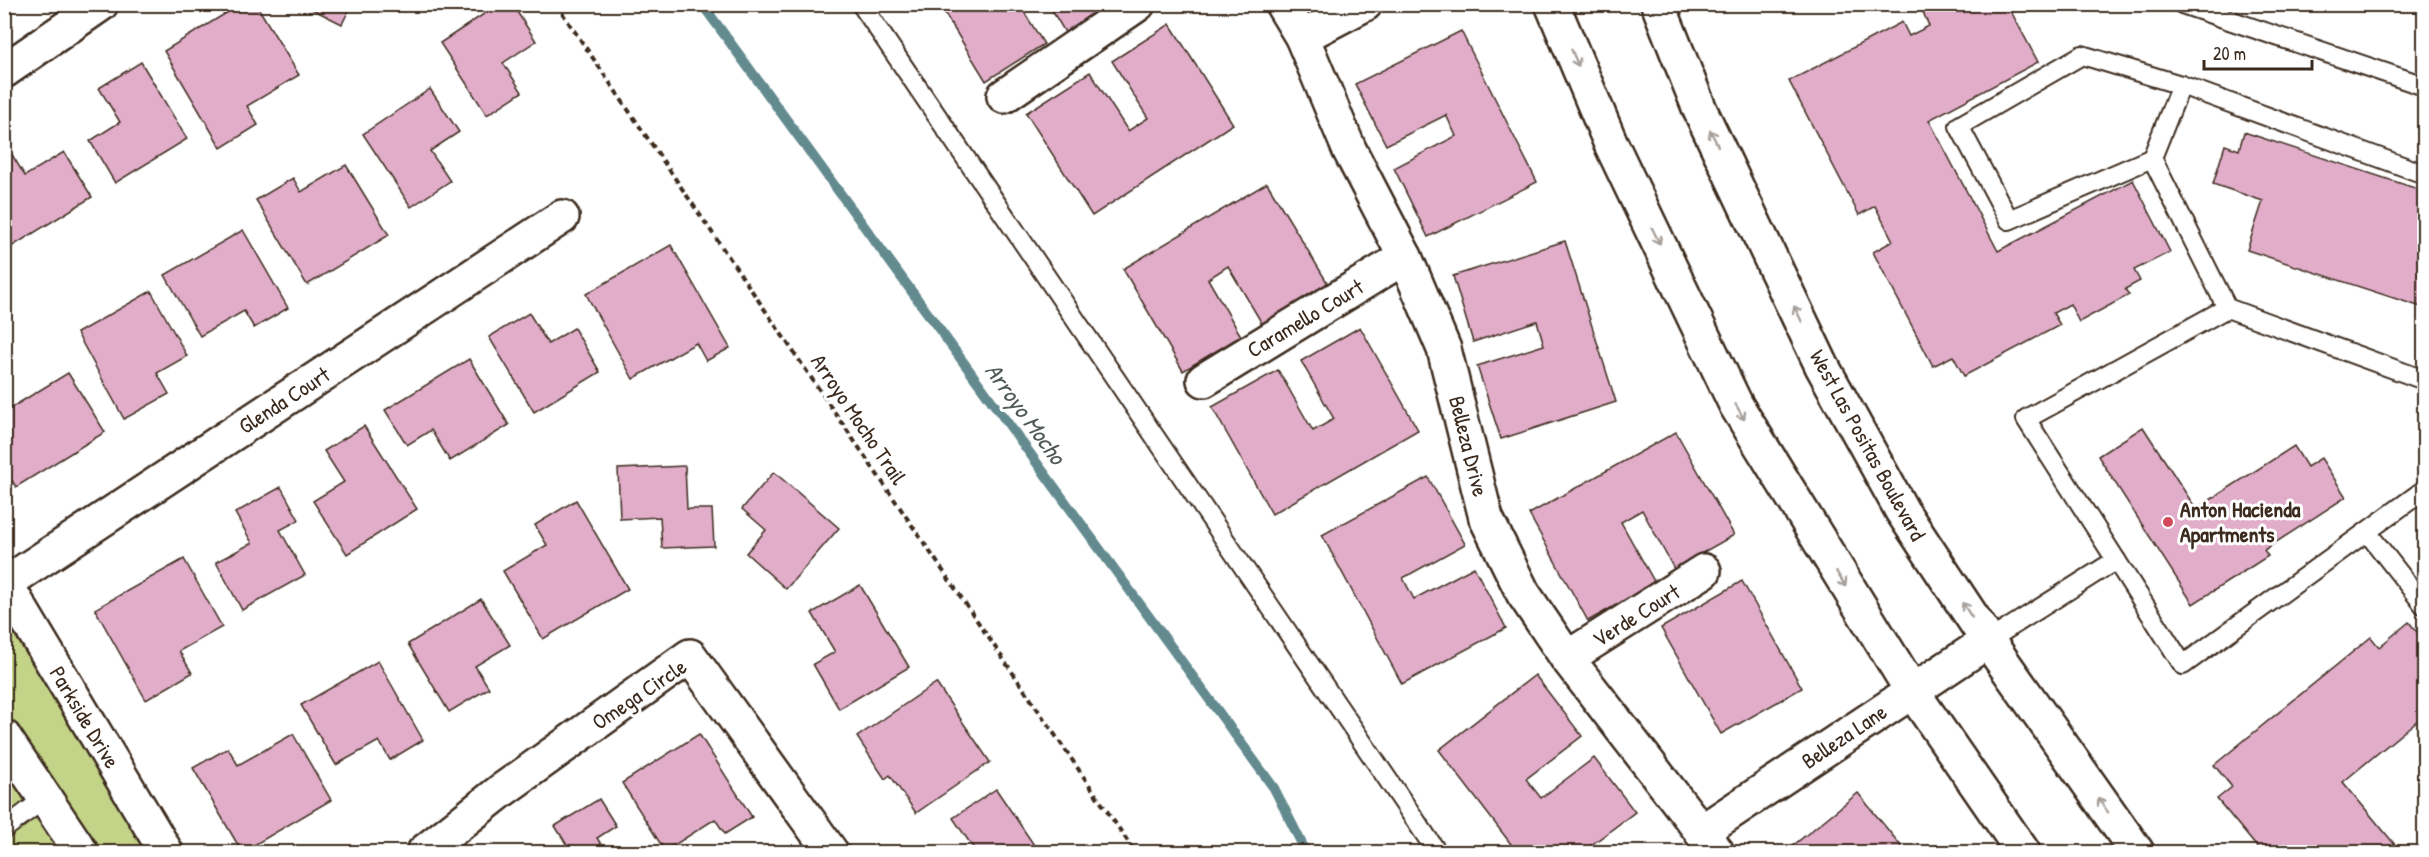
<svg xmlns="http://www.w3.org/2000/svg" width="2429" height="857" viewBox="0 0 2429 857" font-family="'Patrick Hand',sans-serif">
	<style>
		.green { fill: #c3d387; stroke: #7f7e52; stroke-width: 1.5 }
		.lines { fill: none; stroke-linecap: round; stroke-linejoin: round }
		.stream { stroke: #638b8f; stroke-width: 10 }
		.building { fill: #e1adc9; stroke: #3b2a1e; stroke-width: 1.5 }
		.service-casing { stroke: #3b2a1e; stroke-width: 22 }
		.minor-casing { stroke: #3b2a1e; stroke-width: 38 }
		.secondary-casing { stroke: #3b2a1e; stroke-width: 38 }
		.path { stroke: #3b2a1e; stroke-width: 4; stroke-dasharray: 6 4.5; stroke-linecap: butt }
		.service { stroke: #fff; stroke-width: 18 }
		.minor { stroke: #fff; stroke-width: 33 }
		.secondary { stroke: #fff; stroke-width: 33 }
		.oneway { stroke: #a79f9a }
		.poi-dot { fill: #d1495b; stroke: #fff; stroke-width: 2 }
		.labels { text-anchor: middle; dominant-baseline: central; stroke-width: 6; stroke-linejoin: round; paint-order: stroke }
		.street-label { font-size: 22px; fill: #3b2a1e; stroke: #fff }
		.poi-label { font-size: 22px; font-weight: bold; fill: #3b2a1e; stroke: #fff; text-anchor: start }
		.water-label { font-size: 24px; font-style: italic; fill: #4f5a56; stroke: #fff }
	</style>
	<rect width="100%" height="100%" fill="#fff"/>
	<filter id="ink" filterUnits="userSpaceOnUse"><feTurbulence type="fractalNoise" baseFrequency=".0167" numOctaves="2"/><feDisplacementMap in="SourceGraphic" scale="12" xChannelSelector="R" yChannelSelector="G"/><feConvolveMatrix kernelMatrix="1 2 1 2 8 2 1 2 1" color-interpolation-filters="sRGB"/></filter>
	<g filter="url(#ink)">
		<polygon class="green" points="4,617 147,852 5,852"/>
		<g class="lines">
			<polyline class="stream" points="702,4 1274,788 1306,852"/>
		</g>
		<g class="building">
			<polygon points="241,4 256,4 299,75 247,106 258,125 221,148 164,51"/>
			<polygon points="302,4 352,4 342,24"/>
			<polygon points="499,4 512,4 536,41 503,63 522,92 487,115 440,43"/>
			<polygon points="939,4 1019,4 1044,44 986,81"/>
			<polygon points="1048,4 1113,4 1066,34"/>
			<polygon points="1938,4 2007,4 2038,62 1929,120 1998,251 2133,180 2170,252 2134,270 2140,281 2125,289 2129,295 2079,322 2070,304 2053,313 2060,325 1964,376 1953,356 1933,366 1873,252 1893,241 1875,206 1859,215 1789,81 1902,22 1909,36 1929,26 1923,12"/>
			<polygon points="1170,24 1233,124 1092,216 1026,113 1090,72 1128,131 1148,118 1112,61"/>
			<polygon points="1461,31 1537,182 1428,237 1394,168 1456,136 1446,115 1386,145 1355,84"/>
			<polygon points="141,62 187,139 115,183 90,141 120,122 99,88"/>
			<polygon points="430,89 459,132 430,151 450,181 411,207 363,134"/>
			<polygon points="2244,132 2424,191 2424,308 2247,250 2263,201 2213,184 2225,145 2239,150"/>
			<polygon points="64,152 92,197 11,247 4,237 4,157 11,153 25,176"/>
			<polygon points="346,165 389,235 307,285 256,200 293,178 301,192"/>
			<polygon points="1267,183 1330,287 1264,327 1228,266 1208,279 1241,336 1183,371 1123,269"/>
			<polygon points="243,230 288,308 254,328 244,311 200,336 165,275"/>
			<polygon points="1565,241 1616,402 1501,439 1477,366 1544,345 1537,321 1473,342 1453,276"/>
			<polygon points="671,245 730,348 706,361 696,343 633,379 586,294"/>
			<polygon points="151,291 187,356 157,373 169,394 124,419 77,333"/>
			<polygon points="529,313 548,344 574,328 600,372 534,412 489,337"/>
			<polygon points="1360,327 1418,430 1272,514 1212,407 1278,370 1313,431 1334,419 1301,361"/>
			<polygon points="469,359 509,425 450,461 431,430 407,445 385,410"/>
			<polygon points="68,373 105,432 16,487 4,468 4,412"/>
			<polygon points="364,426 417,509 347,554 313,501 344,482 324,451"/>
			<polygon points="2143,427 2196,509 2294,446 2307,467 2321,458 2346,497 2264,550 2268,556 2193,604 2098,456"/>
			<polygon points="1676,432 1734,535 1674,569 1642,510 1621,522 1655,583 1588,621 1529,514"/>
			<polygon points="685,466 687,509 712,509 714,546 662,548 660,517 620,519 618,469"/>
			<polygon points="774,472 839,528 786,589 746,553 766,530 742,509"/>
			<polygon points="1428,477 1465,544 1403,578 1414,599 1474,567 1506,628 1402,684 1322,535"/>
			<polygon points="281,487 299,520 280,530 305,575 242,610 216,562 252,543 235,513"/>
			<polygon points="576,500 628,589 543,639 503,571 547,545 535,525"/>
			<polygon points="184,559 222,627 179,651 192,673 146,700 95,609"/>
			<polygon points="1742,581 1802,688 1721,734 1661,628"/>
			<polygon points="860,585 909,667 839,709 813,664 835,652 812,613"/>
			<polygon points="481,599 510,645 475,666 489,688 449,712 408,644"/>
			<polygon points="2409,622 2424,641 2424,715 2343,782 2401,852 2261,852 2217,799 2232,787 2214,765 2371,637 2379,647"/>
			<polygon points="378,661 423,740 390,760 379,741 336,765 301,705"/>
			<polygon points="1535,675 1582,736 1526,779 1541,798 1594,758 1635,812 1582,852 1517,852 1439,750"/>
			<polygon points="936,683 990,762 916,813 890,775 885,779 857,737"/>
			<polygon points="293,734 331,800 242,852 193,768 228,748 238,765"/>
			<polygon points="699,734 752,817 725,834 715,819 665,851 622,783"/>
			<polygon points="996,789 1036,848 1030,852 976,852 953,818"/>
			<polygon points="1858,793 1906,852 1785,852"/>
			<polygon points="599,799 616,826 597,838 606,852 565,852 570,850 555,826"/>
		</g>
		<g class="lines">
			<defs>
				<g id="service">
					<polyline points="861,4 1437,852"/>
					<polyline points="2182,4 2424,86"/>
					<polyline points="2181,85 2152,158 2227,308 2424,380"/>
					<polyline points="2152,158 2009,220 1959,126 2082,55 2181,85 2424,174"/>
					<polyline points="2227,308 2026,419 2183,665 2424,490"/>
					<polyline points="2367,532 2424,605"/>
					<polyline points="1988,641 2116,560"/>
					<polyline points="4,829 45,798"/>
				</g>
				<g id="minor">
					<polyline points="1282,4 1302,37 1349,149 1405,257 1444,349 1486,518 1523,593 1567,658 1717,852"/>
					<polyline points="1302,37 1365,4"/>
					<polyline points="4,71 101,4"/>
					<polyline points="1004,96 1138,4"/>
					<polyline points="1204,380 1405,257"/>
					<polyline points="4,581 166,852"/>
					<polyline points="6,583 562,217"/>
					<polyline points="1567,658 1704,571"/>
					<polyline points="4,737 81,852"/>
					<polyline points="1701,832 1988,641"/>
					<polyline points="424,852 501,791 690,656 831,852"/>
				</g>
				<g id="secondary">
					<polyline points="1552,4 1611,144 1736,405 1912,691 2023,852"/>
					<polyline points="1658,4 1700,110 1822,366 1902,511 1988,641 2137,852"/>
				</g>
			</defs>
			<use href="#service" class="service-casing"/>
			<use href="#minor" class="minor-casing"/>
			<use href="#secondary" class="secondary-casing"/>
			<polyline class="path" points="556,4 1135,852"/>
			<use href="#service" class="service"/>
			<use href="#minor" class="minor"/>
			<use href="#secondary" class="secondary"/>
		</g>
		<defs><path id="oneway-shaft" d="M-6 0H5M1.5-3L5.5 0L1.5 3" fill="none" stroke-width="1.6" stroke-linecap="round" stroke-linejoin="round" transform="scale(1.5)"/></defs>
		<g class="oneway">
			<use href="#oneway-shaft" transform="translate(1575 58) rotate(67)"/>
			<use href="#oneway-shaft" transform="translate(1714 138) rotate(-116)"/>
			<use href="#oneway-shaft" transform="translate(1656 236) rotate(64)"/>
			<use href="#oneway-shaft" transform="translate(1798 314) rotate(-116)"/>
			<use href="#oneway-shaft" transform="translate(1740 412) rotate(60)"/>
			<use href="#oneway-shaft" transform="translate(1841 579) rotate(58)"/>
			<use href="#oneway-shaft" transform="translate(1967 610) rotate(-123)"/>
			<use href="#oneway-shaft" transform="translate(2103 805) rotate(-125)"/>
		</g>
	</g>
	<circle class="poi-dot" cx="2168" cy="522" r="6"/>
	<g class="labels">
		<g class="street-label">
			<text transform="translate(1305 318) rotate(-31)">Caramello Court</text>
			<text transform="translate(284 400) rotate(-33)">Glenda Court</text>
			<text transform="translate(859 419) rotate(56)">Arroyo Mocho Trail</text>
			<text transform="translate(1868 445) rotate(61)">West Las Positas Boulevard</text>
			<text transform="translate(1469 446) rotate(76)">Belleza Drive</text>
			<text transform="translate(1636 615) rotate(-32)">Verde Court</text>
			<text transform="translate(639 694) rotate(-34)">Omega Circle</text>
			<text transform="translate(85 717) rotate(59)">Parkside Drive</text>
			<text transform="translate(1844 736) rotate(-34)">Belleza Lane</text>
		</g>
		<g class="poi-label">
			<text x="2180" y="509">Anton Hacienda<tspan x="2180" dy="25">Apartments</tspan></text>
		</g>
		<g class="water-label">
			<text transform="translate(1026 413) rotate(54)">Arroyo Mocho</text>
		</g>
	</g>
	<rect width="2429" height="857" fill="none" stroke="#fff" stroke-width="24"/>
	<rect x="12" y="12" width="2405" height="833" fill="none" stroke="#3b2a1e" stroke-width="2" filter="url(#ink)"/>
	<path d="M2204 60v9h108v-9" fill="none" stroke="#3b2a1e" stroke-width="3"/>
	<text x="2213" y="60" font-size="18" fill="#3b2a1e" stroke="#ffffff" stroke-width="4.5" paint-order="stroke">20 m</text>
</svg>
